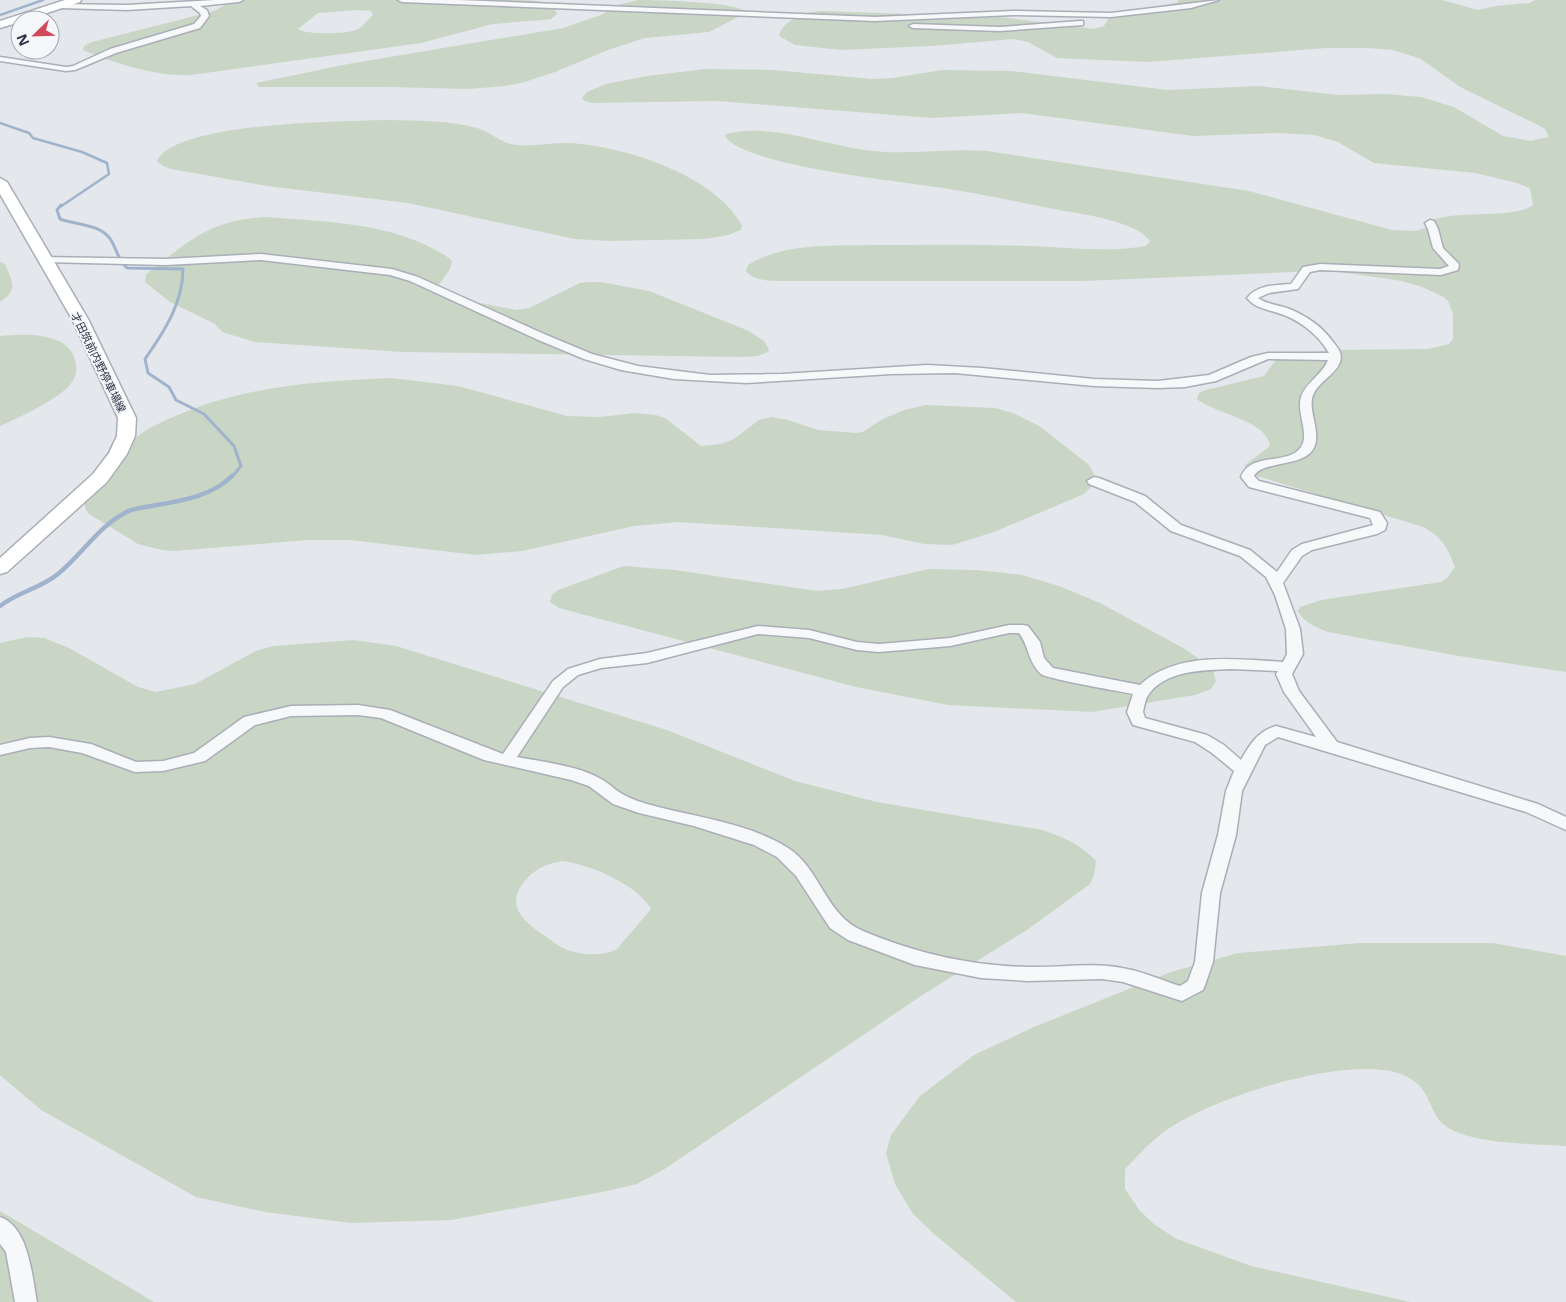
<svg xmlns="http://www.w3.org/2000/svg" width="1566" height="1302" viewBox="0 0 1566 1302" font-family="'Noto Sans','Noto Sans JP',sans-serif">
	<style>
		.green { fill: #c9d6c5; fill-rule: evenodd }
		.lines { fill: none; stroke-linecap: round; stroke-linejoin: round }
		.stream-far2 { stroke: #9fb4cc; stroke-width: 2.5 }
		.stream-far1 { stroke: #9fb4cc; stroke-width: 3 }
		.stream { stroke: #9fb4cc; stroke-width: 4.5 }
		.street-casing { stroke: #a9aeb7; stroke-width: 3 }
		.secondary-casing { stroke: #a9aeb7; stroke-width: 3 }
		.street { fill: #f7f8fa; fill-rule: evenodd }
		.secondary { fill: #fff; fill-rule: evenodd }
		.labels { text-anchor: middle; dominant-baseline: central; stroke-width: 4; stroke-linejoin: round; paint-order: stroke }
		.far-street-label { font-size: 11px; fill: #2b3445; stroke: #f4f6f9 }
	</style>
	<rect width="100%" height="100%" fill="#e4e7ec"/>
	<g class="green">
		<path d="M234,0H522C535,1 552,0 557,14L551,19L543,20L493,24L421,43L191,75C158,77 113,63 83,50L84,46L92,42L214,11ZM358,10L371,11L373,15C368,19 362,28 356,30C345,34 307,35 298,29L318,13Z"/>
		<path d="M638,0C657,0 729,2 743,10L744,14L709,32L645,38L608,50L555,72L525,82L505,86L469,89L388,87H259L256,83L348,64L563,28L601,15L617,5Z"/>
		<path d="M1178,0H1442L1478,10L1496,6L1530,3L1535,0H1566V672L1459,656L1328,632C1316,627 1304,623 1298,611L1300,607L1321,600L1441,582L1447,578L1455,567C1447,547 1443,538 1423,527L1254,475L1245,468V465L1270,446C1267,420 1215,414 1197,399L1199,393L1206,390L1264,376L1276,360L1282,356L1330,350L1429,349L1449,344L1453,339V314L1448,301L1442,296L1422,287L1402,281L1340,272H1294L1083,281H777C765,280 755,281 746,271L748,265C783,243 830,246 870,245C923,245 976,244 1029,246C1068,247 1108,253 1146,246L1150,241C1136,221 1082,214 1059,210C1018,202 977,193 936,187C899,181 741,165 725,136L726,134C773,123 819,144 865,150C905,156 946,148 987,151L1249,191L1392,230L1415,231L1429,227L1431,221C1458,209 1514,220 1533,205L1530,188L1517,183L1475,173L1374,163L1338,142L1314,135L1280,133L1193,136L1022,113L932,118L717,101L592,103L585,101L582,98L587,92L606,84L647,76L705,69L773,70L873,79L893,78L942,70L1012,71L1168,90L1259,86L1338,95L1386,94L1421,97L1454,107L1503,136L1531,141L1548,137V135L1545,129L1536,124L1460,87L1421,59L1393,50L1367,48H1326L1148,62L1057,58L1028,42L1014,39L932,46L841,50L795,45L779,36C783,20 805,12 820,11L1000,17L1094,29L1104,26L1112,13L1149,9L1178,2Z"/>
		<path d="M389,120C418,121 449,120 477,128C489,131 498,141 511,144C530,148 549,142 568,143C624,146 713,174 742,225L741,230L728,235L705,239L609,241L575,239L408,203L267,186L171,169L163,166L157,161C174,122 348,121 389,120Z"/>
		<path d="M265,217C328,222 395,222 449,258L452,261L450,269L438,286L459,299L517,310L529,308L580,283L589,282H601L649,291L749,331L764,341L769,349L768,352L757,356L742,357L403,352L255,342L222,332L215,324L170,302L145,282L146,274C190,241 207,221 265,217Z"/>
		<path d="M0,262L5,264C12,282 19,290 0,302Z"/>
		<path d="M0,336C22,334 68,331 75,360C77,368 77,375 72,382C62,398 18,418 0,426Z"/>
		<path d="M391,378L458,386L567,416L599,417L635,413L656,415L665,418L701,446L721,444L734,439L759,420L772,417L788,420L818,430L856,433L863,432L881,420L904,410L926,405L995,408L1013,413L1039,426L1088,464C1098,477 1096,483 1084,494L994,532L952,545L924,544L882,535L679,522L634,526L522,551L476,555L350,540H308L174,551L162,550L138,544L89,514L85,508V502C101,480 116,453 138,436C149,427 164,421 178,415C245,386 319,381 391,378Z"/>
		<polygon points="624,566 675,570 817,591 842,589 928,569 977,570 1022,575 1059,586 1100,603 1185,649 1206,664 1213,670 1216,681 1211,689 1195,695 1092,712 948,705 856,687 559,608 550,602 552,595 558,590"/>
		<path d="M27,637L44,638L69,648L138,687L156,692L195,684L258,650L274,646L354,640L396,646L667,730L795,781L877,802L1042,830C1064,837 1080,844 1096,861L1094,875L1090,884L1027,930L924,994L663,1170L637,1184L602,1192L451,1220L351,1223L265,1212L196,1197L41,1110L0,1075V643ZM563,861C590,865 637,884 651,909L617,949C602,957 580,955 565,949C558,946 551,940 545,936C526,923 504,907 524,882C536,868 546,864 563,861Z"/>
		<path d="M1360,943H1493L1566,956V1146C1535,1144 1472,1144 1447,1127C1426,1113 1434,1086 1401,1074C1346,1054 1205,1099 1160,1135C1147,1145 1136,1158 1125,1169V1189L1140,1211L1155,1225L1177,1239L1251,1266L1410,1302H1016L934,1234L913,1214L895,1184L886,1153L891,1135L920,1096L974,1055L1034,1027L1171,972L1238,953Z"/>
		<polygon points="0,1211 154,1302 0,1302"/>
	</g>
	<g class="lines">
		<g class="stream-far2">
			<polyline points="0,15 43,0"/>
			<polyline points="0,123 29,133 33,138 82,152 107,163 109,174 60,207"/>
		</g>
		<path class="stream-far1" d="M61,205L57,210L60,219C76,225 101,224 111,240C117,250 118,260 127,268L183,269C183,303 164,332 145,359L148,373L169,387L176,400L204,414L234,446L241,466L231,478"/>
		<path class="stream" d="M0,606C18,592 41,588 58,574C84,553 99,524 131,510C165,502 206,502 232,476"/>
		<defs>
			<g id="street">
				<polygon points="215,0 243,0 239,2 200,6 207,10 209,16 200,28 116,53 75,70 66,71 0,61 0,57 66,67 73,66 110,49 194,24 201,16 200,13 191,6 127,10 60,8 57,8 57,4 127,5"/>
				<polygon points="398,0 458,0 875,17 1013,11 1111,13 1219,0 1191,8 1111,17 1013,15 875,21 402,2"/>
				<polygon points="1080,21 1083,21 1083,25 1000,31 913,28 909,26 913,24 1000,27"/>
				<path d="M1430,220L1434,221L1438,229L1443,248L1459,264L1458,270L1441,275L1320,270L1310,272L1298,289L1269,293L1258,298C1267,304 1277,305 1287,308C1305,315 1322,326 1333,342C1338,348 1343,354 1340,362C1335,376 1315,383 1312,399C1309,416 1325,440 1309,454C1295,466 1262,462 1254,476L1259,481L1380,512L1387,523L1385,530L1377,534L1312,550L1302,556L1283,583L1300,629L1303,654L1292,674L1299,691L1337,742L1538,804L1566,817V830L1526,812L1278,737L1265,745L1242,791L1236,835L1220,893L1213,962L1205,985L1203,990L1182,1001L1123,982L1102,979L1028,981L981,978L915,965L848,940L830,928L796,876L777,857L754,845L694,826L639,813L613,804L589,786L571,780L484,760L381,718L358,715L291,716L255,725L205,761L163,771L135,772L82,753L49,747L30,748L0,755V745L30,738L49,737L91,744L136,762L163,761L194,753L244,717L291,706L358,705L390,710L503,754L553,681L568,669L600,659L647,653L758,626L809,630L857,642L879,644L950,638L1009,625H1023L1028,626L1040,642L1044,658L1053,668L1140,685C1176,651 1237,659 1283,662L1287,654L1286,629L1275,595L1266,577L1240,556L1171,531L1135,502L1089,484L1087,481L1094,477L1099,478L1145,496L1181,525L1250,550L1277,572L1292,550L1302,544L1373,525L1370,518L1249,487L1241,477C1251,451 1288,466 1301,447C1310,434 1296,412 1301,397C1306,382 1323,374 1328,360L1268,359L1216,381L1185,387L1158,388L1094,386L955,373L891,374L746,383L674,379L621,370L584,359L536,339L410,281L390,275L261,260L166,265L45,262L41,261L40,259L41,257L166,259L261,254L392,269L418,277L544,334L592,354L638,366L710,375L782,374L927,365L982,368L1094,379L1158,381L1209,375L1251,357L1268,353H1329C1318,334 1298,319 1278,313C1266,309 1255,308 1247,298C1257,285 1275,285 1291,284L1303,267L1320,264L1440,269L1449,266L1433,248L1428,229L1425,223ZM1009,633H1019C1029,646 1028,662 1041,674C1047,679 1119,691 1133,694L1127,712L1133,725L1195,742L1212,753L1234,771L1226,791L1218,835L1202,893L1195,962L1188,981L1180,986C1161,980 1142,971 1122,968C1091,962 1059,968 1028,967C971,966 915,953 863,931C826,916 820,868 788,848C747,822 693,817 647,804C640,802 632,799 626,796C617,792 610,784 601,779C579,766 543,762 517,757L563,687L578,675L601,668L647,663L758,634L809,638L857,650L879,652L950,646ZM1231,669L1278,671L1276,674L1284,692L1316,737L1276,726C1258,731 1250,744 1241,760L1224,745L1207,735L1145,718L1143,712C1144,707 1145,701 1147,697C1163,670 1204,670 1231,669Z"/>
				<path d="M0,1217C29,1227 32,1276 37,1302H15L6,1252L0,1244Z"/>
			</g>
			<g id="secondary">
				<polygon points="65,0 81,0 80,2 26,20 20,20 20,22 0,28 0,21"/>
				<polygon points="0,178 7,182 88,319 136,418 135,436 127,454 107,482 7,572 0,574 0,558 93,474 109,453 117,436 118,418 72,319 0,194"/>
			</g>
		</defs>
		<use href="#street" class="street-casing"/>
		<use href="#secondary" class="secondary-casing"/>
		<use href="#street" class="street"/>
		<use href="#secondary" class="secondary"/>
	</g>
	<g class="labels">
		<g class="far-street-label">
			<text transform="translate(99 362) rotate(64)">才田筑前内野停車場線</text>
		</g>
	</g>
	<g transform="translate(35 35) rotate(247)"><circle r="24" fill="#f4f6f9" stroke="#a4a8b1"/>
	<path d="M0-4L9 19L0 12L-9 19Z" fill="#d1495b"/>
	<text y="-8" font-size="14" font-weight="bold" text-anchor="middle" fill="#2b3445">N</text>
	</g>
</svg>
